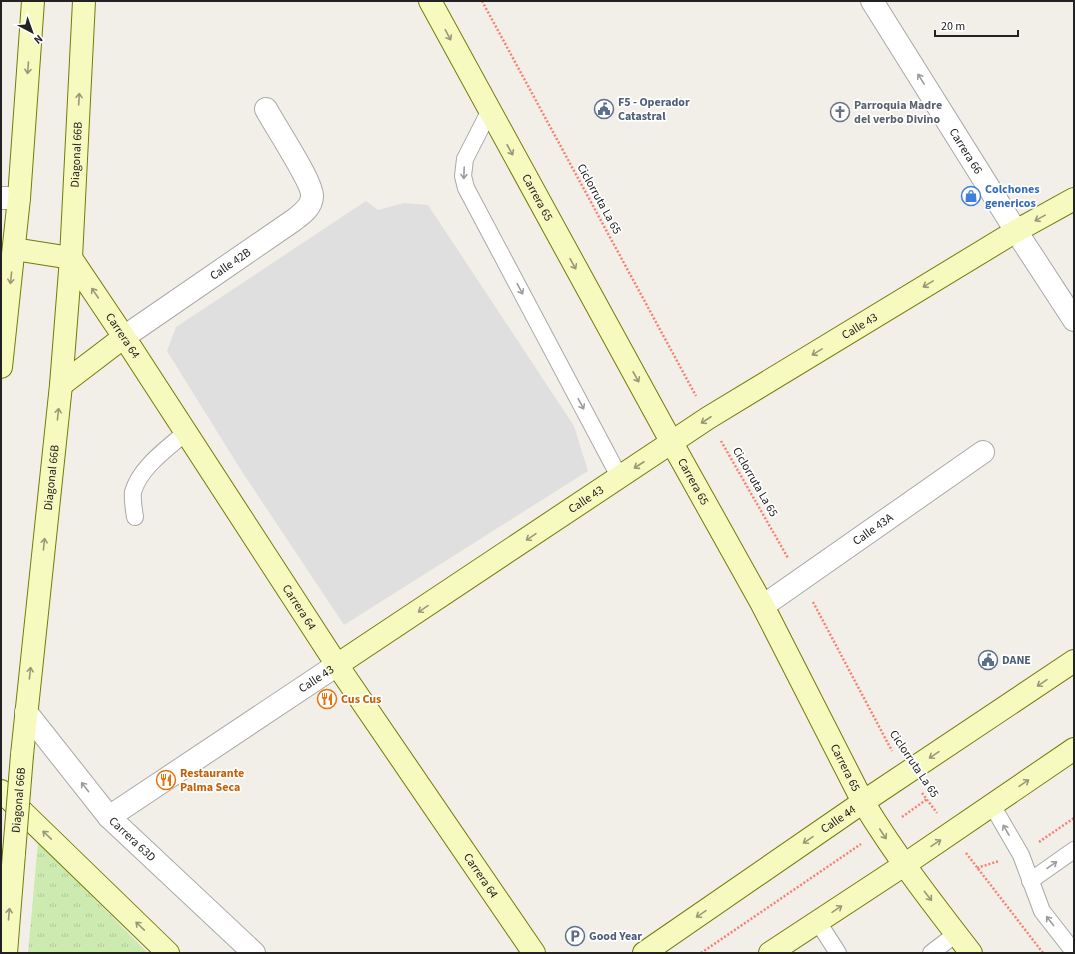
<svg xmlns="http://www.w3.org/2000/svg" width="1075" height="954" viewBox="0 0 1075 954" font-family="'Source Sans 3',sans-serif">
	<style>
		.residential { fill: #e0dfdf }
		.grass { fill: url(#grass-tufts) }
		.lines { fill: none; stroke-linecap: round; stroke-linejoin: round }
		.lane-casing { stroke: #a9a9a9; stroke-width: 18 }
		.street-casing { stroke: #a9a9a9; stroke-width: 24 }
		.secondary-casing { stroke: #707d05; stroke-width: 24 }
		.path { stroke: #fa8072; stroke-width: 2.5; stroke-dasharray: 2 2; stroke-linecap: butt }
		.lane { stroke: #fff; stroke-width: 16 }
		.street { stroke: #fff; stroke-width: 22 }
		.secondary { stroke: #f7fabf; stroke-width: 22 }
		.secondary-bridge-casing { stroke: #707d05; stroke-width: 24; stroke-linecap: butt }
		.secondary-bridge { stroke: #f7fabf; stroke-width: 22 }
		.oneway { stroke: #979978 }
		.oneway2 { stroke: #9c9c9c }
		.labels { text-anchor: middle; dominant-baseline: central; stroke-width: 3.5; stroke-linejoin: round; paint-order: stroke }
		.service-label { font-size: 12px; font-weight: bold; fill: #4e5e75; stroke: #fff; text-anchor: start }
		.worship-label { font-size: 12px; font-weight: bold; fill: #5b616d; stroke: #fff; text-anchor: start }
		.street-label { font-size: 12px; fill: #222; stroke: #fff }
		.shop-label { font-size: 12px; font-weight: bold; fill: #366cbe; stroke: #fff; text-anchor: start }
		.food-label { font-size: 12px; font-weight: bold; fill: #c56008; stroke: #fff; text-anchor: start }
	</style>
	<defs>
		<pattern id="grass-tufts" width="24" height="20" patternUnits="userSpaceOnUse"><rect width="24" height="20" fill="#cdebb0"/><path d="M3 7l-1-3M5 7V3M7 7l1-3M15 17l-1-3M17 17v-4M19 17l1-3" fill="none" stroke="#b0c997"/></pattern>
	</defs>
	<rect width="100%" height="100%" fill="#f2efe9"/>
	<polygon class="residential" points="366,201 378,210 404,203 428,205 574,426 588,471 344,625 239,467 167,351 176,327"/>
	<polygon class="grass" points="38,842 148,953 28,953"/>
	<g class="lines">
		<defs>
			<g id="lane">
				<polyline points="489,112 465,159 463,176 466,188 620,478"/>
				<path d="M135,517C134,510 132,500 133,492C140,467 167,449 186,432"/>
				<polyline points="992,805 1021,855 1042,911 1074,952"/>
				<polyline points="1030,881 1074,850"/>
				<polyline points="818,922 838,953"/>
				<polyline points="931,953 956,934"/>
			</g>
			<g id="street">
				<path id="s1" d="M872,1L1016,231L1074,320"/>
				<polyline points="1,198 19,198"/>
				<path id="s2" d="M124,337L294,220C302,214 312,207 312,196C313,183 274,124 266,109"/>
				<path id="s3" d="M763,606L983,452"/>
				<path id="s4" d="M26,712L109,817L254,953"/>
				<path id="s5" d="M109,817L337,665"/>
			</g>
			<g id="secondary">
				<path id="s6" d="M430,1L672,443L763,606L863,802C895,855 933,904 971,953"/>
				<path id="s7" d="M14,249L71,258L124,337L337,665L534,953"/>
				<polyline points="1,367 19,198 33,1"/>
				<polyline points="61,385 124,337"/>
				<path id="s8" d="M337,665L708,418L1016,231L1074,199"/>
				<path id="s9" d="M22,755L61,385L71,258L84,1"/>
				<polyline points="1,791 168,953"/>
				<polyline points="6,953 14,853"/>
				<path id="s10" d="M644,953L863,802L1074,661"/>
				<polyline points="770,953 904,865 1074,749"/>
			</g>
		</defs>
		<use href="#lane" class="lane-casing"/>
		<use href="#street" class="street-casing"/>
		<use href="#secondary" class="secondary-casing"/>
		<g class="path">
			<polyline points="482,1 696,396"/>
			<polyline points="721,441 788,558"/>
			<polyline points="813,602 892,751"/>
			<polyline points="922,793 937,813"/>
			<polyline points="902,817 927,799"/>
			<polyline points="1039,842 1074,818"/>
			<polyline points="966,853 1043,953"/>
			<polyline points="977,868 999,861"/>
			<polyline points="701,953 861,844"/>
		</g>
		<use href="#lane" class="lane"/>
		<use href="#street" class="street"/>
		<use href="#secondary" class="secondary"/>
		<defs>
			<g id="secondary-bridge">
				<path id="s11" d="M14,853L22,755"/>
			</g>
		</defs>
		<use href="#secondary-bridge" class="secondary-bridge-casing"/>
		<use href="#secondary-bridge" class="secondary-bridge"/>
	</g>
	<defs><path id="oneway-shaft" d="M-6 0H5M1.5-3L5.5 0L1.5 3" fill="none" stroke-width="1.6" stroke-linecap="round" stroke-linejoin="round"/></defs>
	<g class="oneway">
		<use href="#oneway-shaft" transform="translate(448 35) rotate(62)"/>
		<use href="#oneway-shaft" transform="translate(28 68) rotate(94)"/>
		<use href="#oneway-shaft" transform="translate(79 99) rotate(-87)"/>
		<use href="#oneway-shaft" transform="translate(510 150) rotate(61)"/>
		<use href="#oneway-shaft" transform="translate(1040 218) rotate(151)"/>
		<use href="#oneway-shaft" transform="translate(573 264) rotate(61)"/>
		<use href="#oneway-shaft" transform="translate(11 278) rotate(96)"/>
		<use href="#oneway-shaft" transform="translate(928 284) rotate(149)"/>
		<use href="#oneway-shaft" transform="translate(95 293) rotate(-124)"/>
		<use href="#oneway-shaft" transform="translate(817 352) rotate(149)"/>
		<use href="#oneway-shaft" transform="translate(636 377) rotate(61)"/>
		<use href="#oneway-shaft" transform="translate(58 414) rotate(-84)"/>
		<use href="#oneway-shaft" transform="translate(706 420) rotate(147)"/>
		<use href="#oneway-shaft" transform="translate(639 465) rotate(147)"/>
		<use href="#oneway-shaft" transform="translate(531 537) rotate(146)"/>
		<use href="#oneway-shaft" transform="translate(44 544) rotate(-84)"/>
		<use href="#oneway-shaft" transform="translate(423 609) rotate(146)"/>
		<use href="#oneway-shaft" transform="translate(30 673) rotate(-84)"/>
		<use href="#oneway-shaft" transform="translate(1042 683) rotate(146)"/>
		<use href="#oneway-shaft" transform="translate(934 755) rotate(146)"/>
		<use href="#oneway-shaft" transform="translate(1024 783) rotate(-34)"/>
		<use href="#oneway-shaft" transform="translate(883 834) rotate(57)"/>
		<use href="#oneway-shaft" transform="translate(47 835) rotate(-136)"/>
		<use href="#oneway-shaft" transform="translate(808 840) rotate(146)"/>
		<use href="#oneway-shaft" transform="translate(936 843) rotate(-34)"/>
		<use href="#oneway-shaft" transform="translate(928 896) rotate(52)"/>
		<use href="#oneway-shaft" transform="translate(837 909) rotate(-34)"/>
		<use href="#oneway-shaft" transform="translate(9 914) rotate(-85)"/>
		<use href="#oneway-shaft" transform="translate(701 914) rotate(146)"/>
		<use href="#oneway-shaft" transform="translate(140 926) rotate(-136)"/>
	</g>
	<g class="oneway2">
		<use href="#oneway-shaft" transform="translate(921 79) rotate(-122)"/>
		<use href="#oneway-shaft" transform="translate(464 173) rotate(92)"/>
		<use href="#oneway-shaft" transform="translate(520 289) rotate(62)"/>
		<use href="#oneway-shaft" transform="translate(581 404) rotate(62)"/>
		<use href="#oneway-shaft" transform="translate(85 787) rotate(-128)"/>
		<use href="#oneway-shaft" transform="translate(1006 830) rotate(-120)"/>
		<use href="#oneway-shaft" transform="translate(1052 865) rotate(-35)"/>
		<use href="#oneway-shaft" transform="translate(1050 921) rotate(-128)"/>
	</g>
	<defs>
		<symbol id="civic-ring" viewBox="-11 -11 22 22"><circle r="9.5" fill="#fff" stroke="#5c6f8a" stroke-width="1.5"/><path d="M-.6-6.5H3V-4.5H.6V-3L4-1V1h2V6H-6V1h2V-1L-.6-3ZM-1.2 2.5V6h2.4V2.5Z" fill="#5c6f8a"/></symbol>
		<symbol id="church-ring" viewBox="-11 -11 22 22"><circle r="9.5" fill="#fff" stroke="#6b7280" stroke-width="1.5"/><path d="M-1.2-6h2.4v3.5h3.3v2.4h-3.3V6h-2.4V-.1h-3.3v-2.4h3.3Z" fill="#6b7280"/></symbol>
		<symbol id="shop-ring" viewBox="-11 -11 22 22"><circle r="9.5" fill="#fff" stroke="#3f7fe0" stroke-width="1.5"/><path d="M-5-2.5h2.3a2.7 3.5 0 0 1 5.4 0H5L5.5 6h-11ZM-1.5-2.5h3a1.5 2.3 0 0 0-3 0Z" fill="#3f7fe0"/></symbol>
		<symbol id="restaurant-ring" viewBox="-11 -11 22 22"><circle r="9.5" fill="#fff" stroke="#e8710a" stroke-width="1.5"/><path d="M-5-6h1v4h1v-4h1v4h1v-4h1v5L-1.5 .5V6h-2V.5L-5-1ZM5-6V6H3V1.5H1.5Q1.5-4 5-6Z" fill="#e8710a"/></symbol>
		<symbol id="parking-ring" viewBox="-11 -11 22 22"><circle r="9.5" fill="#fff" stroke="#5c6f8a" stroke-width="1.5"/><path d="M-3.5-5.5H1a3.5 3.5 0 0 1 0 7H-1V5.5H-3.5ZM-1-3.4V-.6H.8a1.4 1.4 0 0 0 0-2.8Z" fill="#5c6f8a"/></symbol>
	</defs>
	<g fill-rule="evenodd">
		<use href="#civic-ring" x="593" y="98" width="22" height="22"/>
		<use href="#church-ring" x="829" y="101" width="22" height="22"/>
		<use href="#shop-ring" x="960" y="185" width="22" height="22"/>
		<use href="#civic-ring" x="977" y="649" width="22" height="22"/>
		<use href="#restaurant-ring" x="316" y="688" width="22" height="22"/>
		<use href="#restaurant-ring" x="155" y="769" width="22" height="22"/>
		<use href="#parking-ring" x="564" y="925" width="22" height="22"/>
	</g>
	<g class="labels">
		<g class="service-label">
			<text x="618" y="102">F5 - Operador<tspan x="618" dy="14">Catastral</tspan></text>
			<text x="1002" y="660">DANE</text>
			<text x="589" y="936">Good Year</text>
		</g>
		<g class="worship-label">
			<text x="854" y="105">Parroquia Madre<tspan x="854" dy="14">del verbo Divino</tspan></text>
		</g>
		<g class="street-label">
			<text stroke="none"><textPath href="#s1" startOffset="177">Carrera 66</textPath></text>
			<text stroke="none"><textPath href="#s9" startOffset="603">Diagonal 66B</textPath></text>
			<text stroke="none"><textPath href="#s6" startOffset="224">Carrera 65</textPath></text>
			<text transform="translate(599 199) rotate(61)">Ciclorruta La 65</text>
			<text stroke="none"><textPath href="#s2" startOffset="129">Calle 42B</textPath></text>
			<text stroke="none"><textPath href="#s8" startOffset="623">Calle 43</textPath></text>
			<text stroke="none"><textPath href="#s7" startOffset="151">Carrera 64</textPath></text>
			<text stroke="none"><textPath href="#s9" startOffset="279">Diagonal 66B</textPath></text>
			<text stroke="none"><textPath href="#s6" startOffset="548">Carrera 65</textPath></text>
			<text transform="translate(755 482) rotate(60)">Ciclorruta La 65</text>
			<text stroke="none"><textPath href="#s8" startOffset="299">Calle 43</textPath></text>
			<text stroke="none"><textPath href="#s3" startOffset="134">Calle 43A</textPath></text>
			<text stroke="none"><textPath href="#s7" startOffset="475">Carrera 64</textPath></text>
			<text stroke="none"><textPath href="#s5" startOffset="249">Calle 43</textPath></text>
			<text transform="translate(914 764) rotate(56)">Ciclorruta La 65</text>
			<text stroke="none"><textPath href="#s6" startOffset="872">Carrera 65</textPath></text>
			<text stroke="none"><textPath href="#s11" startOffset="53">Diagonal 66B</textPath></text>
			<text stroke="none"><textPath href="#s10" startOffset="236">Calle 44</textPath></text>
			<text stroke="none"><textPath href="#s4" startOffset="166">Carrera 63D</textPath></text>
			<text stroke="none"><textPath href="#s7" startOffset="799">Carrera 64</textPath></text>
		</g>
		<g class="shop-label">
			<text x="985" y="189">Colchones<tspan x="985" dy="14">genericos</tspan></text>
		</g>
		<g class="food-label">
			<text x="341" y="699">Cus Cus</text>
			<text x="180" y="773">Restaurante<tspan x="180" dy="14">Palma Seca</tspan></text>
		</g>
	</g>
	<rect width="1075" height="954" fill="none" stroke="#222222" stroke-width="4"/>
	<g transform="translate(32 32) rotate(139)" stroke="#ffffff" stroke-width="3" paint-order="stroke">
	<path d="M0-3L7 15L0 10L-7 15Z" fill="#222222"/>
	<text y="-6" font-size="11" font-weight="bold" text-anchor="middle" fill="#222222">N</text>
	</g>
	<path d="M935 30v6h83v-6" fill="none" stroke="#222222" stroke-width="2"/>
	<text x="941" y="30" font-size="12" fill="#222222" stroke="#ffffff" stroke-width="3" paint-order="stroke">20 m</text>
</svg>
